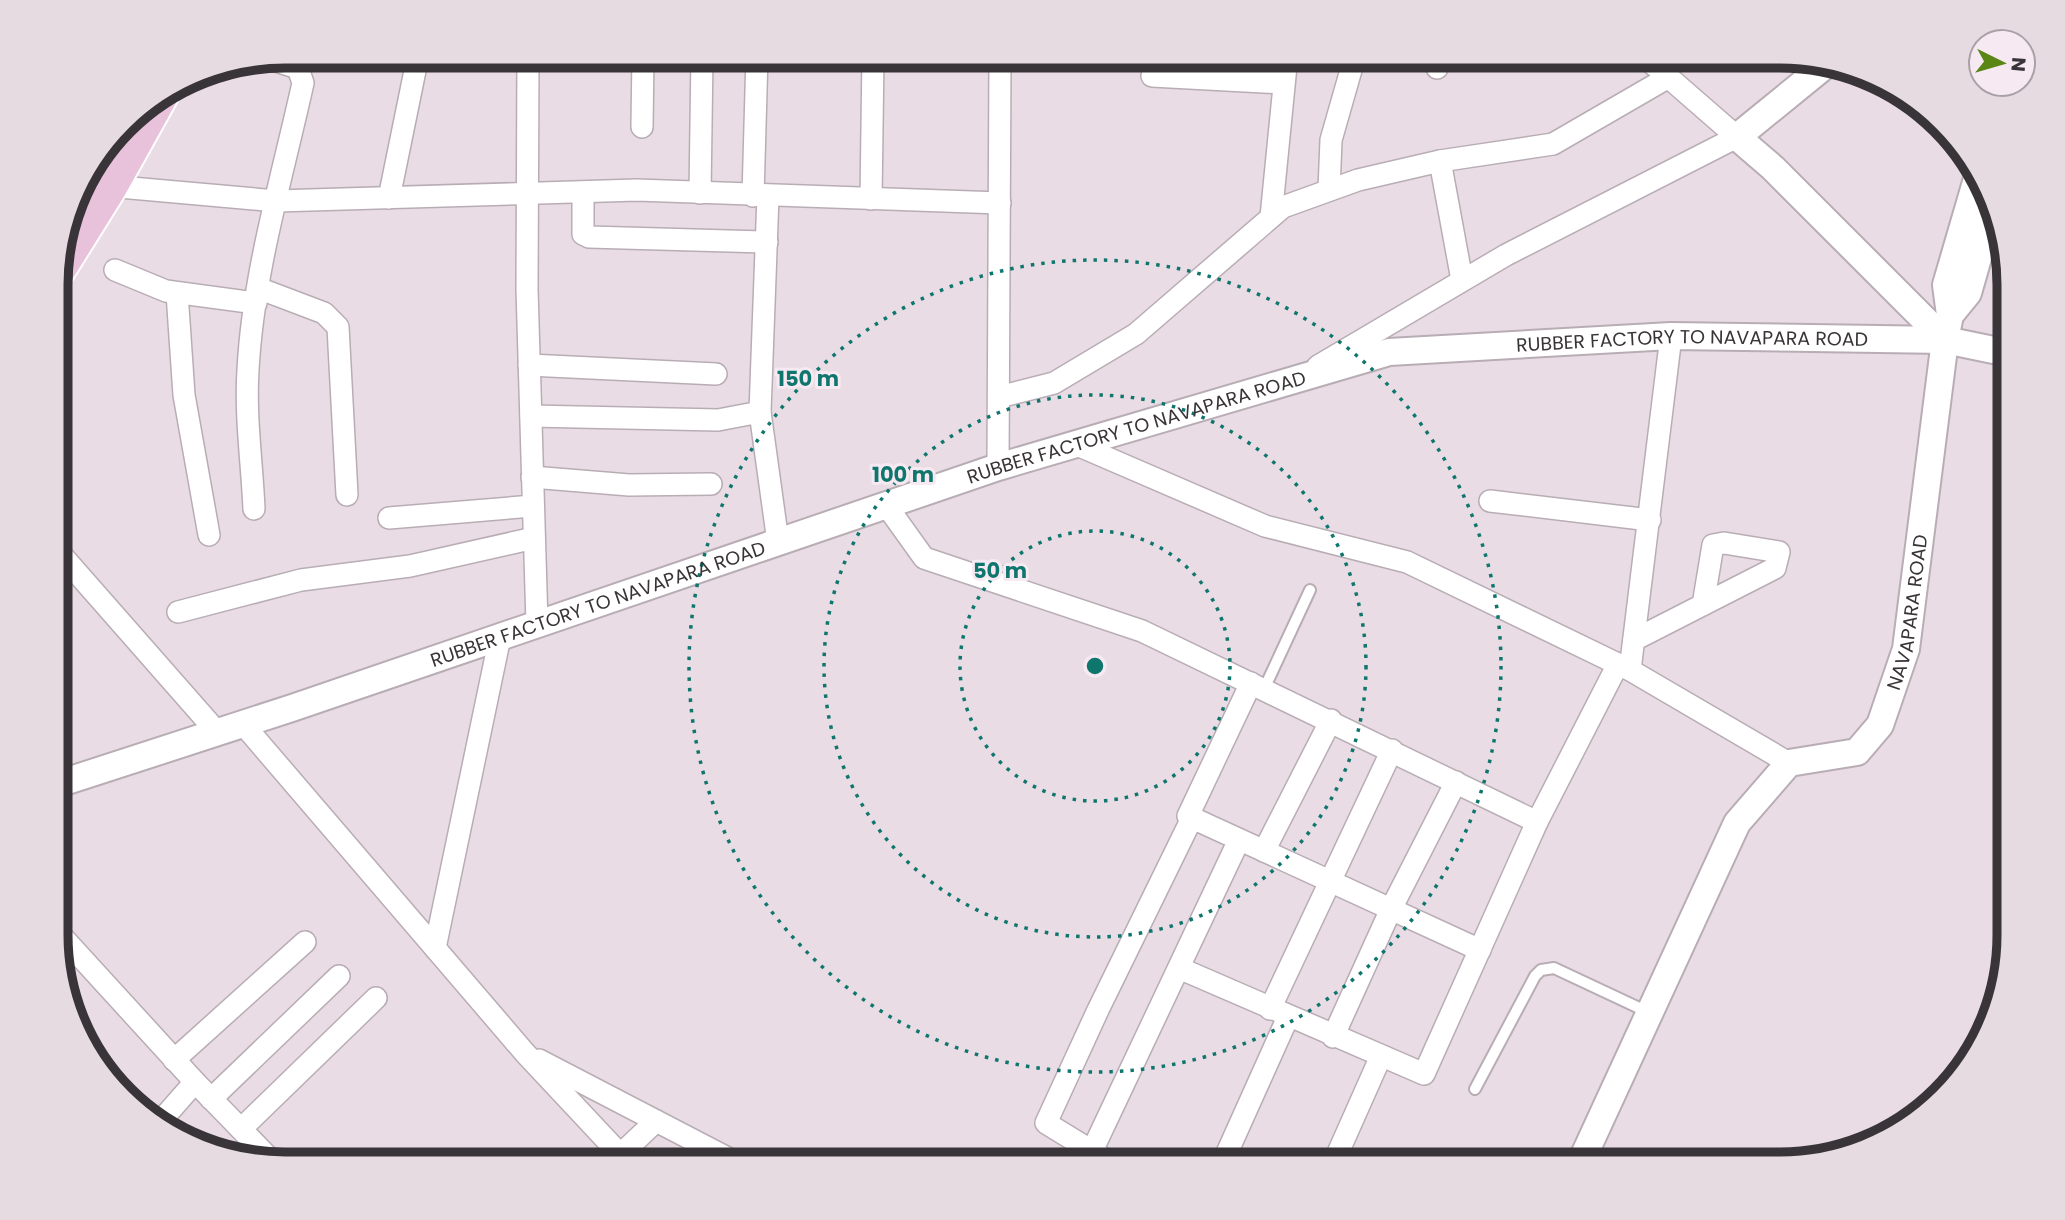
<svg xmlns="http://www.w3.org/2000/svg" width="2065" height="1220" viewBox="0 0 2065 1220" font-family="Poppins,sans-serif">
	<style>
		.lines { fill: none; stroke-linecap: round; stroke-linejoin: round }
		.service-casing { stroke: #b9adb5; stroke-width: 14 }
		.minor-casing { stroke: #b9adb5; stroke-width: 24 }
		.tertiary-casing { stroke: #b9adb5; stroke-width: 30 }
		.primary-casing { stroke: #fff; stroke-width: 37 }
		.service { stroke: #fff; stroke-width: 10 }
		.minor { stroke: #fff; stroke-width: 21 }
		.tertiary { stroke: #fff; stroke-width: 26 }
		.primary { stroke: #e8c1db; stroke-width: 33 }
		.ring { fill: none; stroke: #0f766e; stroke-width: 3.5; stroke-dasharray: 3.5 7 }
		.labels { text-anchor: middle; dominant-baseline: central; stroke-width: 6; stroke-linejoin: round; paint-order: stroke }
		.street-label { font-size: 19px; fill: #393437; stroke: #f6e9f1 }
		.rim { fill: none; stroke: #393437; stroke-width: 9 }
		.centre { fill: #0f766e; stroke: #f6e9f1; stroke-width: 3.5 }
		.ring-label { font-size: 21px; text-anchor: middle; font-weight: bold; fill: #0f766e; stroke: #f6e9f1; stroke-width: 6; stroke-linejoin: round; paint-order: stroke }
	</style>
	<rect width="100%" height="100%" fill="#e9dce4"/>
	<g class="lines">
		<defs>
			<g id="service">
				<polyline points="1264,689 1310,590"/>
				<polyline points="1475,1089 1535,976 1541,970 1554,968 1650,1013"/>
			</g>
			<g id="minor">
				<polyline points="528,56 527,289 537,624"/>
				<polyline points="1654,65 1702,56"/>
				<polyline points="1437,68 1439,56"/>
				<polyline points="1152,76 1283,83"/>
				<polyline points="642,127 643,56"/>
				<polyline points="1440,161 1462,280"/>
				<polyline points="86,184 277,201 637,190 1000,203"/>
				<polyline points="1329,190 1331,140 1355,56"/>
				<polyline points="583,192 583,234 589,237 767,242"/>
				<polyline points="700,193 702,56"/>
				<polyline points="753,196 757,56"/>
				<polyline points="389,198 418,56"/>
				<polyline points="871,199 873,56"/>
				<polyline points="1271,217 1287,56"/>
				<polyline points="115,270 166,291 256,303"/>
				<polyline points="258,288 324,313 338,327 347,495"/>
				<polyline points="177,293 184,395 209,535"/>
				<polyline points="1671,336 1630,670 1789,763"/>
				<polyline points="529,365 716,374"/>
				<polyline points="1318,366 1506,255 1737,137 1644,56"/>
				<polyline points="999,397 1054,383 1136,334 1283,207 1358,180 1440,161 1553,144 1667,78"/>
				<polyline points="760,412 778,542"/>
				<polyline points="531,416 718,420 760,412 768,196"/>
				<polyline points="1075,444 1265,526 1407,562 1628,669"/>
				<polyline points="998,467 1000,56"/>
				<polyline points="532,477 629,485 711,484"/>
				<polyline points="1490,501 1650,520"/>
				<polyline points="886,505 924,558 1142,631 1537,822"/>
				<path d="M254,509C252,463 245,416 248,370C253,274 282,178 303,83L298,68L270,59"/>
				<polyline points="389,518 533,506"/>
				<polyline points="58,551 217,732"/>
				<polyline points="178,612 301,580 410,566 534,538"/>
				<polyline points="1634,640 1775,568 1779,552 1724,543 1713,545 1703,605"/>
				<polyline points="1251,683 1188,816 1480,950"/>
				<polyline points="243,724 525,1053 629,1164"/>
				<polyline points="1264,851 1331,720"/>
				<polyline points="58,932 195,1082 271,1160"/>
				<polyline points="435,948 500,637"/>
				<polyline points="1179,968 1424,1074 1537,822 1618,664"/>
				<polyline points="1270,1009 1392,750"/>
				<polyline points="1333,1037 1391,909 1456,782"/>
				<polyline points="174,1060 305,942"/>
				<polyline points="539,1060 739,1164"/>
				<polyline points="211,1099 339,976"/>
				<polyline points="159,1123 195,1082"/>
				<polyline points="241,1129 376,998"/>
				<polyline points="1092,1151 1239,840"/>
				<polyline points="620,1155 656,1121"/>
				<polyline points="1113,1164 1046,1123 1098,1010 1192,818"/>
				<polyline points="1222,1164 1288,1017"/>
				<polyline points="1333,1164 1381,1056"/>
			</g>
			<g id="tertiary">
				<polyline points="1950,315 1968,293 1991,212"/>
				<polyline points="1945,340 1950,315 1946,285 1979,172"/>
				<path id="s1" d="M58,784L292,708L998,467L1389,352L1671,336L1945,340L2008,353"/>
				<path id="s2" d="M1580,1164L1737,823L1789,763L1857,752L1880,725L1906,649L1945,340L1773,168L1737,137L1823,67"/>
			</g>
			<polyline id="primary" points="58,271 111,186 161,96"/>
		</defs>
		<use href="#service" class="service-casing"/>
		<use href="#minor" class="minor-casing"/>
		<use href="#tertiary" class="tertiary-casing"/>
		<use href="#primary" class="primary-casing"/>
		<use href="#service" class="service"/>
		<use href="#minor" class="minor"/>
		<use href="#tertiary" class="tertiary"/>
		<use href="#primary" class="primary"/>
	</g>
	<g class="ring">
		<circle cx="1095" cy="666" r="135"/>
		<circle cx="1095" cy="666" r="271"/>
		<circle cx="1095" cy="666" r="406"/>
	</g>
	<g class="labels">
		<g class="street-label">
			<text stroke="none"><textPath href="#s1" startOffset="1703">RUBBER FACTORY TO NAVAPARA ROAD</textPath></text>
			<text stroke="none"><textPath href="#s1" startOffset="1136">RUBBER FACTORY TO NAVAPARA ROAD</textPath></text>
			<text stroke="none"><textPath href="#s1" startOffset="569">RUBBER FACTORY TO NAVAPARA ROAD</textPath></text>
			<text stroke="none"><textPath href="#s2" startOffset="676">NAVAPARA ROAD</textPath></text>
		</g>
	</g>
	<path d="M0 0H2065V1220H0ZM285 68H1780A217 217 0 0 1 1997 285V935A217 217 0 0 1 1780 1152H285A217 217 0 0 1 68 935V285A217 217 0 0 1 285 68Z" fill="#e7dbe2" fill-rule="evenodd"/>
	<path class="rim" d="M285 68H1780A217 217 0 0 1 1997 285V935A217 217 0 0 1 1780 1152H285A217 217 0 0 1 68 935V285A217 217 0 0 1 285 68Z"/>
	<circle cx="1095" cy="666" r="10" class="centre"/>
	<g class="ring-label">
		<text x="808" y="386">150 m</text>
		<text x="903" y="482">100 m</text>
		<text x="1000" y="578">50 m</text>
	</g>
	<g transform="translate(2002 63) rotate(95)"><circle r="33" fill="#f6e9f1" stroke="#aaa1a7" stroke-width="2"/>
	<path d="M0-5L12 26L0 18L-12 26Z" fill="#598615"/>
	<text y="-10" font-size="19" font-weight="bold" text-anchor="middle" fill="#393437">N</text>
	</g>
</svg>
